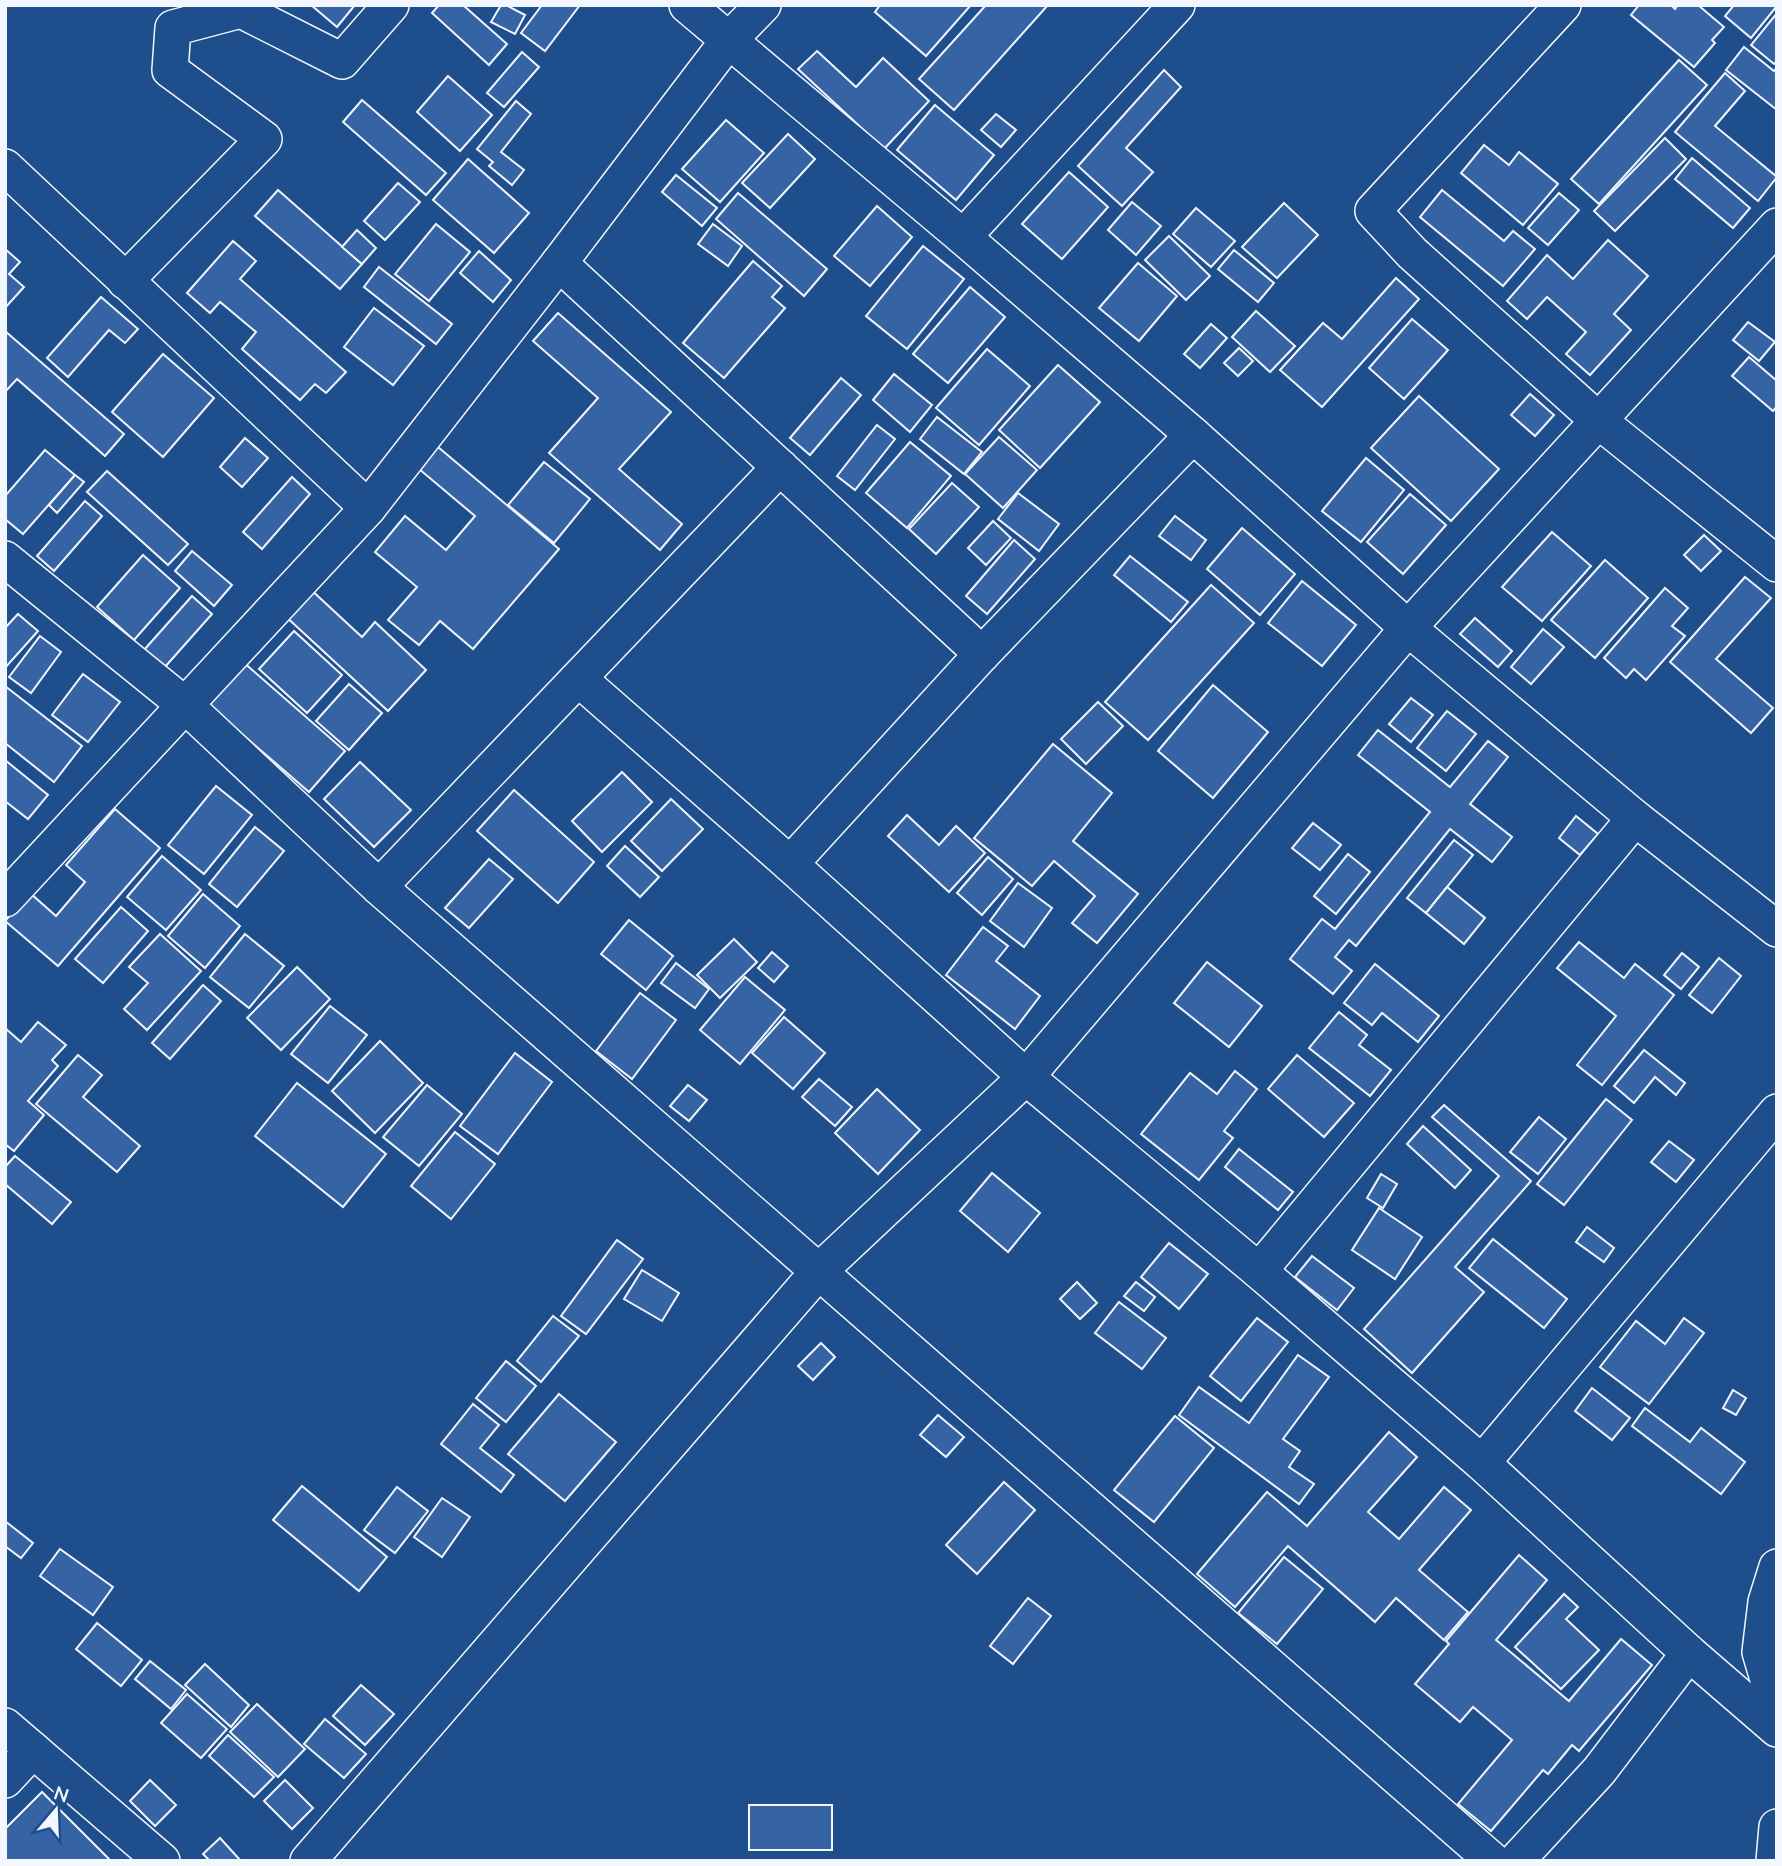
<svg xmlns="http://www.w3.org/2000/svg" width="1782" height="1866" viewBox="0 0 1782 1866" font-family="'Nunito Sans',sans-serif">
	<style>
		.building { fill: #3563a3; stroke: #f2f6ff; stroke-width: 2 }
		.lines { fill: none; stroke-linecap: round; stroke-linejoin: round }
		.street-casing { stroke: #f2f6ff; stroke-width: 38 }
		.street { stroke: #1f4e8c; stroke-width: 35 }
	</style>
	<rect width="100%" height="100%" fill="#1f4e8c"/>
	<g class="building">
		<polygon points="311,5 355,5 337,27"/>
		<polygon points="439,5 463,5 507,44 489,65 432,13"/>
		<polygon points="501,5 506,5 525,15 515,34 491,22"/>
		<polygon points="542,5 580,5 545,51 521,33"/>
		<polygon points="880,5 971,5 926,56 875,12"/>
		<polygon points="986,5 1048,5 954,110 919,79"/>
		<polygon points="1639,5 1671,5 1675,9 1678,5 1698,5 1724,27 1712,40 1715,43 1694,67 1631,15"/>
		<polygon points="1734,5 1777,5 1777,6 1751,38 1725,16"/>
		<polygon points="1777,13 1777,61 1774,64 1751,45"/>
		<polygon points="1744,47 1774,71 1777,67 1777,110 1726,70"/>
		<polygon points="817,51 856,87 883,58 929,101 884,149 798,69"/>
		<polygon points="522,52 539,67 504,107 487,93"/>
		<polygon points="1679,60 1707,85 1599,204 1571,179"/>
		<polygon points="1164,70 1181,87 1126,148 1153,172 1122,206 1078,166"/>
		<polygon points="1725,73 1745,91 1715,126 1777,177 1758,201 1675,132"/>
		<polygon points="448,76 492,115 460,151 417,112"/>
		<polygon points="362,100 446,173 426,195 343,122"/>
		<polygon points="516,101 531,114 501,152 524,170 512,185 489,166 493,162 477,149"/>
		<polygon points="935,105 994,155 956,200 897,150"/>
		<polygon points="996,114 1016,130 1001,147 981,130"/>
		<polygon points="726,120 764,153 720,202 682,169"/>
		<polygon points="788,134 815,159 770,208 742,183"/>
		<polygon points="1665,138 1686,159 1615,231 1594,211"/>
		<polygon points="1484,145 1509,165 1519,152 1558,184 1523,225 1461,173"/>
		<polygon points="1692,158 1750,208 1733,228 1675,179"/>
		<polygon points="468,159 529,213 494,253 433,200"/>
		<polygon points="1069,172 1108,207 1062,259 1022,224"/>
		<polygon points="676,175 717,208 702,226 662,192"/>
		<polygon points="398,183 420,202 385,240 364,221"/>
		<polygon points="278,190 362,264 340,289 255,216"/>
		<polygon points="1442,190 1504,241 1513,231 1535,249 1503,286 1420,217"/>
		<polygon points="738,193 827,269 804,296 716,219"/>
		<polygon points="1559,193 1579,210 1548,245 1528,228"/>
		<polygon points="1132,202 1161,226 1136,255 1108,230"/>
		<polygon points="1284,203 1318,235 1277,278 1242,247"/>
		<polygon points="877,206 912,237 870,286 834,256"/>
		<polygon points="1196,208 1235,241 1211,267 1173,234"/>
		<polygon points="436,224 470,252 429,301 395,274"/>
		<polygon points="713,224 742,246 728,266 698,244"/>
		<polygon points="357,230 376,248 362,264 342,247"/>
		<polygon points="1169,236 1210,276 1186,300 1145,260"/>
		<polygon points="1608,240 1648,276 1614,314 1631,330 1590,375 1566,354 1586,332 1547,297 1527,319 1507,301 1547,255 1573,279"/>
		<polygon points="233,241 256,261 240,279 346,372 326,393 315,384 300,400 242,349 256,332 220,302 210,313 187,293"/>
		<polygon points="923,246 964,279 907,349 866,316"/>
		<polygon points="5,249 20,262 9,274 24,287 5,308"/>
		<polygon points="1234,250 1274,283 1258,302 1218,269"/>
		<polygon points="479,251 511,280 493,302 460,273"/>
		<polygon points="753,261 782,286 772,297 785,308 724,378 683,343"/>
		<polygon points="1138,263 1177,296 1139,341 1099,308"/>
		<polygon points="379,267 452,324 436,344 364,287"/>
		<polygon points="1396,278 1419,299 1322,407 1280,370 1323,323 1342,339"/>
		<polygon points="970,287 1005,317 948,383 913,354"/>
		<polygon points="101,297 138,329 125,343 109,330 68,377 47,358"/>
		<polygon points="374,308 424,346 393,385 344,347"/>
		<polygon points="1256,311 1295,346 1270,372 1232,337"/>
		<polygon points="558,313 671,412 619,469 682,524 660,550 549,453 598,398 533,341"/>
		<polygon points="1412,319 1448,350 1404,399 1369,368"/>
		<polygon points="1748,322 1775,342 1759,361 1733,340"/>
		<polygon points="1211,324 1227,338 1200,368 1184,354"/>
		<polygon points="5,331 124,434 105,456 17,379 5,392"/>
		<polygon points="1239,348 1253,361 1238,376 1224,363"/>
		<polygon points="987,349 1030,386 979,445 936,408"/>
		<polygon points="163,354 214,398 163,457 112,412"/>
		<polygon points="1749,357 1777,381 1777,406 1773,411 1732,376"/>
		<polygon points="1058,365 1100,402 1040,468 999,430"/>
		<polygon points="894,374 932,405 910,432 873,400"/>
		<polygon points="841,378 861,395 810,455 790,438"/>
		<polygon points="1530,394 1554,415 1535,436 1511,415"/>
		<polygon points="1419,396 1499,469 1451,521 1371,448"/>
		<polygon points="937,417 982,452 964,474 920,439"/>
		<polygon points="877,425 895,439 855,490 837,476"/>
		<polygon points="999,437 1037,470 1003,508 965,474"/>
		<polygon points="245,438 268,458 242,487 220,467"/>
		<polygon points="910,442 951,476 907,528 866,493"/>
		<polygon points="438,447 559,549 473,649 440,621 419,645 388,620 417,587 375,552 405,516 446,550 475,516 419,469"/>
		<polygon points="45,450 75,475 23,534 5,519 5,496"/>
		<polygon points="1366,458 1404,490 1361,542 1322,511"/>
		<polygon points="544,462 590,499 554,543 508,505"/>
		<polygon points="107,471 188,544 168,565 87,492"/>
		<polygon points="75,475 84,482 57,513 49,505"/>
		<polygon points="292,477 310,494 262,549 243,532"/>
		<polygon points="952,483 979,507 936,554 909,529"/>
		<polygon points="1018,493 1059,524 1039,551 998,519"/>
		<polygon points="1410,494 1446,525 1403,574 1367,542"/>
		<polygon points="85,501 102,516 54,571 37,556"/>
		<polygon points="1175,516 1206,540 1191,560 1159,536"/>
		<polygon points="993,521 1011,538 986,565 968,548"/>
		<polygon points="1242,528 1295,574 1260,615 1207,569"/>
		<polygon points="1552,532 1591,566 1542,621 1502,587"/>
		<polygon points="1704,535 1721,551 1701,571 1684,555"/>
		<polygon points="1014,540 1035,559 987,614 966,596"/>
		<polygon points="192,551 232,585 214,606 175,571"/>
		<polygon points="143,555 180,588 134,640 97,607"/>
		<polygon points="1130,556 1188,602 1171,622 1114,575"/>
		<polygon points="1605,560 1648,598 1595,658 1551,620"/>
		<polygon points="1745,577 1771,598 1716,659 1773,708 1751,733 1670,662"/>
		<polygon points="1302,581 1356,625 1322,666 1268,623"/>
		<polygon points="1211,585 1254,623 1148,740 1105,702"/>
		<polygon points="308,587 362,637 375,622 426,670 388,711 283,614"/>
		<polygon points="1665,588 1688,608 1672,626 1685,636 1646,680 1634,669 1626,678 1604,658"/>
		<polygon points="192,596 212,614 164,668 144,650"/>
		<polygon points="18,614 38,631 5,668 5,628"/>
		<polygon points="1475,618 1512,651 1498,667 1460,634"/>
		<polygon points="1543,629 1564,647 1531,684 1511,667"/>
		<polygon points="294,631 342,675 307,713 259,669"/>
		<polygon points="40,636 61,652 31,693 9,677"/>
		<polygon points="242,661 345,751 309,792 206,703"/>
		<polygon points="83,674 120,702 88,742 52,715"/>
		<polygon points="349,684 382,713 349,750 316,721"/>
		<polygon points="1213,685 1268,732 1213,798 1158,751"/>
		<polygon points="5,686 82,746 54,782 5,743"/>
		<polygon points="1411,698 1433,715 1411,742 1389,724"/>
		<polygon points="1098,702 1123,726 1086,764 1061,739"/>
		<polygon points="1447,711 1476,734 1446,771 1417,748"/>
		<polygon points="1378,730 1450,787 1488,741 1508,757 1470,804 1512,837 1492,862 1450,829 1356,946 1349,940 1335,957 1352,971 1333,994 1290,959 1322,919 1335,929 1430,812 1358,755"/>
		<polygon points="1053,744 1112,793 1073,841 1138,894 1097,943 1072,923 1095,896 1054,861 1032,886 974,838"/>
		<polygon points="5,760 48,795 28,819 5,801"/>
		<polygon points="360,762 411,810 374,847 324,799"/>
		<polygon points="622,772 652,802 602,852 572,821"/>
		<polygon points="216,786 252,815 204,874 168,845"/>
		<polygon points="514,790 594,862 558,903 477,831"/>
		<polygon points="671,799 703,829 662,871 631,841"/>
		<polygon points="115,809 160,848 58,966 5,921 30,893 56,916 85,882 66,865"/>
		<polygon points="907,815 939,845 956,826 985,853 949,892 888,836"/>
		<polygon points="1576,816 1598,834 1580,855 1559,838"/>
		<polygon points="1313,823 1341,845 1320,870 1292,848"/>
		<polygon points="255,827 284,851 237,907 209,884"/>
		<polygon points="1454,840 1473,855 1426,913 1407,898"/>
		<polygon points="625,846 659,877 640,897 607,866"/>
		<polygon points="1348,854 1370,872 1336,914 1314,896"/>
		<polygon points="162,856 201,890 166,930 127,897"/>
		<polygon points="988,857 1013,879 982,915 957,893"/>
		<polygon points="489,859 513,879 469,928 445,908"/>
		<polygon points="1018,883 1052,908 1024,947 990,921"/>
		<polygon points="1447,887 1485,918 1464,944 1426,913"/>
		<polygon points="203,894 240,926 205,968 168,936"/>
		<polygon points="121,907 148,931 103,983 75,959"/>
		<polygon points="629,920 673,956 646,990 601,954"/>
		<polygon points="983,927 1008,946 996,961 1040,996 1015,1029 946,975"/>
		<polygon points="160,934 201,971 147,1030 124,1009 148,983 129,967"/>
		<polygon points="245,934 284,966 249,1008 210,977"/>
		<polygon points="734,939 757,962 720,998 697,975"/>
		<polygon points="1579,942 1624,978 1635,964 1674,995 1602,1085 1577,1065 1616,1016 1557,968"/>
		<polygon points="772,952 788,966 774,982 758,968"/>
		<polygon points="1682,953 1699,967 1681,989 1664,975"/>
		<polygon points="1719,958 1741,976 1712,1013 1689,995"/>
		<polygon points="1207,962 1262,1006 1229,1047 1174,1003"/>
		<polygon points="676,963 709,989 695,1008 661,983"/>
		<polygon points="1375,964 1439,1016 1418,1042 1382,1013 1372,1025 1344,1003"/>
		<polygon points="297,967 330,999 281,1050 247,1018"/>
		<polygon points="745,977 785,1010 740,1064 700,1030"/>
		<polygon points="203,985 221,1001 170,1059 152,1043"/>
		<polygon points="640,993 676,1020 632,1079 596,1051"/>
		<polygon points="330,1006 367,1035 328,1083 291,1054"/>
		<polygon points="1339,1012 1367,1035 1359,1045 1391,1070 1370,1096 1309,1048"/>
		<polygon points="784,1017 825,1053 793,1089 752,1053"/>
		<polygon points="38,1022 66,1045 52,1060 58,1066 28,1101 44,1115 14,1151 5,1144 5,1028 21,1042"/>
		<polygon points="380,1041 423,1083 375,1133 332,1091"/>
		<polygon points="1644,1050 1685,1083 1676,1095 1655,1077 1634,1103 1614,1086"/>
		<polygon points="515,1053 552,1082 498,1154 460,1126"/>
		<polygon points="78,1055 102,1075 83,1097 140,1146 117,1172 36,1104"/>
		<polygon points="1297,1055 1354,1103 1324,1137 1268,1089"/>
		<polygon points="1235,1071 1257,1089 1224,1131 1233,1138 1199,1180 1141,1134 1190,1073 1217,1094"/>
		<polygon points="819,1079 852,1107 835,1126 802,1097"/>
		<polygon points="297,1083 386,1154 343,1207 255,1136"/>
		<polygon points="427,1085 462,1114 419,1166 383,1137"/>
		<polygon points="688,1085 707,1100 689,1121 670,1106"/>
		<polygon points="877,1089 920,1130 878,1174 835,1133"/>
		<polygon points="1606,1099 1632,1120 1564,1205 1537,1184"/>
		<polygon points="1444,1105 1531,1181 1455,1267 1484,1292 1412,1373 1364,1329 1499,1176 1432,1117"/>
		<polygon points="1539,1117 1566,1139 1538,1174 1510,1152"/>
		<polygon points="1423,1126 1471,1170 1455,1188 1407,1144"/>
		<polygon points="455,1132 495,1164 451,1219 411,1186"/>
		<polygon points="1669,1141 1694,1160 1676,1182 1651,1162"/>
		<polygon points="1239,1149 1293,1192 1278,1210 1225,1167"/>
		<polygon points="15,1156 71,1202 52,1224 5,1184 5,1167"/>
		<polygon points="992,1173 1040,1213 1008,1252 960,1211"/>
		<polygon points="1381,1174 1397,1184 1383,1208 1367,1198"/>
		<polygon points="1379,1208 1422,1237 1395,1279 1352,1250"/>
		<polygon points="1587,1227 1614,1248 1604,1262 1576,1242"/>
		<polygon points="1493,1239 1567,1299 1544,1328 1469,1268"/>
		<polygon points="617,1240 643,1259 586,1334 561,1316"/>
		<polygon points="1169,1243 1208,1274 1179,1309 1141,1277"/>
		<polygon points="1312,1256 1354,1288 1337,1310 1295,1277"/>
		<polygon points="642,1270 679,1293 662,1321 624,1299"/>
		<polygon points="1077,1282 1097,1303 1080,1319 1060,1299"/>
		<polygon points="1136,1282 1155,1297 1144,1311 1124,1296"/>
		<polygon points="1119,1302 1166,1338 1142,1369 1095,1333"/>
		<polygon points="553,1316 579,1336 541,1382 517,1361"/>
		<polygon points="1257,1318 1288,1342 1241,1401 1210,1376"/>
		<polygon points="1684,1318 1704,1333 1649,1404 1600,1367 1636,1321 1665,1344"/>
		<polygon points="821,1343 835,1357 813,1380 798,1366"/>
		<polygon points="1298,1355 1329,1377 1283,1439 1300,1451 1289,1467 1314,1484 1299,1504 1179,1415 1199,1387 1249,1423"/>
		<polygon points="506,1361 536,1386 506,1422 476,1398"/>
		<polygon points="1592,1388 1630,1418 1612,1440 1575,1411"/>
		<polygon points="1733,1390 1746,1398 1736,1415 1723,1408"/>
		<polygon points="559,1394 616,1442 565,1501 508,1454"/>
		<polygon points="473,1404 499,1425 480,1448 514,1475 501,1492 441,1444"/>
		<polygon points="1645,1408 1690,1442 1701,1428 1745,1462 1721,1494 1632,1426"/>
		<polygon points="938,1415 964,1437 946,1457 920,1435"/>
		<polygon points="1175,1416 1214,1448 1154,1522 1114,1490"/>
		<polygon points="1389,1432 1417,1457 1368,1512 1399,1539 1444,1487 1471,1510 1419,1570 1468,1612 1444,1640 1396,1598 1375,1622 1288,1546 1235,1607 1197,1574 1267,1492 1307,1526"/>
		<polygon points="1004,1482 1035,1510 977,1574 946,1545"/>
		<polygon points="302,1486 387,1557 359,1591 273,1520"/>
		<polygon points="397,1487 428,1511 395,1553 364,1530"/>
		<polygon points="442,1498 470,1517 442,1557 414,1537"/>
		<polygon points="5,1521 33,1543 21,1558 5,1546"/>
		<polygon points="60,1549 113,1587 93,1615 40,1576"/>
		<polygon points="1519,1555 1547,1580 1496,1640 1569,1701 1621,1639 1652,1665 1579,1751 1572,1745 1548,1774 1543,1770 1491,1831 1458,1804 1512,1740 1473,1707 1460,1722 1415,1684 1449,1644 1446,1641"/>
		<polygon points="1284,1557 1323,1589 1277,1644 1238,1613"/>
		<polygon points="1564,1594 1578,1607 1566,1619 1599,1650 1561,1689 1515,1647"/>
		<polygon points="1028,1598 1051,1616 1013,1664 990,1646"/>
		<polygon points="97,1623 142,1660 121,1686 76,1649"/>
		<polygon points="150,1661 186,1690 171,1709 135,1679"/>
		<polygon points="205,1664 249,1705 231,1727 185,1685"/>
		<polygon points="361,1685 394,1714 365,1745 333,1716"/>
		<polygon points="187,1694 227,1729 201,1758 161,1723"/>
		<polygon points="257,1704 305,1749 278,1777 230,1732"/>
		<polygon points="325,1719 366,1754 344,1778 304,1744"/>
		<polygon points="228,1735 274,1777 254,1797 209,1756"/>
		<polygon points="150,1780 176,1805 155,1826 130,1801"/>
		<polygon points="285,1780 313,1808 292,1829 264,1801"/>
		<polygon points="42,1792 111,1861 5,1861 5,1829"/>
		<rect x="749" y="1805" width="83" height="45"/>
		<polygon points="220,1838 241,1861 210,1861 203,1854"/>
	</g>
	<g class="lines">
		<defs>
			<g id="street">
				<polyline points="687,5 963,237 1193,435 1408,628 1635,818 1777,929"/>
				<polyline points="1563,5 1373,211 1412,253 1599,421 1777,564"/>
				<polyline points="5,167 368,508"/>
				<polyline points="963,237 1177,5"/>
				<polyline points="559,263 982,654"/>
				<polyline points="125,281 264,139 170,70 173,28 241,10 342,61 391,5"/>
				<polyline points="5,559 185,705 379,887 1493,1861"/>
				<polyline points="579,679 790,864 1026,1077 1259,1271 1482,1463 1689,1653 1777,1729"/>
				<polyline points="790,864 982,654 1193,435"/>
				<polyline points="379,887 780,467"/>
				<polyline points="5,899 368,508 559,263 728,41 763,5"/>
				<polyline points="1259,1271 1635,818"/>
				<polyline points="1482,1463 1777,1112"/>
				<polyline points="1777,1567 1766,1602 1760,1652 1777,1710"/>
				<polyline points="5,1726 162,1861"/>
				<polyline points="5,1780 33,1750"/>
				<polyline points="308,1861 818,1272 1026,1077 1408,628 1777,226"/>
				<polyline points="1516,1861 1599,1771 1689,1653"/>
				<polyline points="1774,1861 1777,1827"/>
			</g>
		</defs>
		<use href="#street" class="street-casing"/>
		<use href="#street" class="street"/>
	</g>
	<rect width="1782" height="1866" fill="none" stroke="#f2f6ff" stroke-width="14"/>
	<g transform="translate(56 1810) rotate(19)" stroke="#1f4e8c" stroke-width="5" paint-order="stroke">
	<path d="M0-5L12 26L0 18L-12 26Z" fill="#f2f6ff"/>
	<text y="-10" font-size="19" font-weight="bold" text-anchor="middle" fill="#f2f6ff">N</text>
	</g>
</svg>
